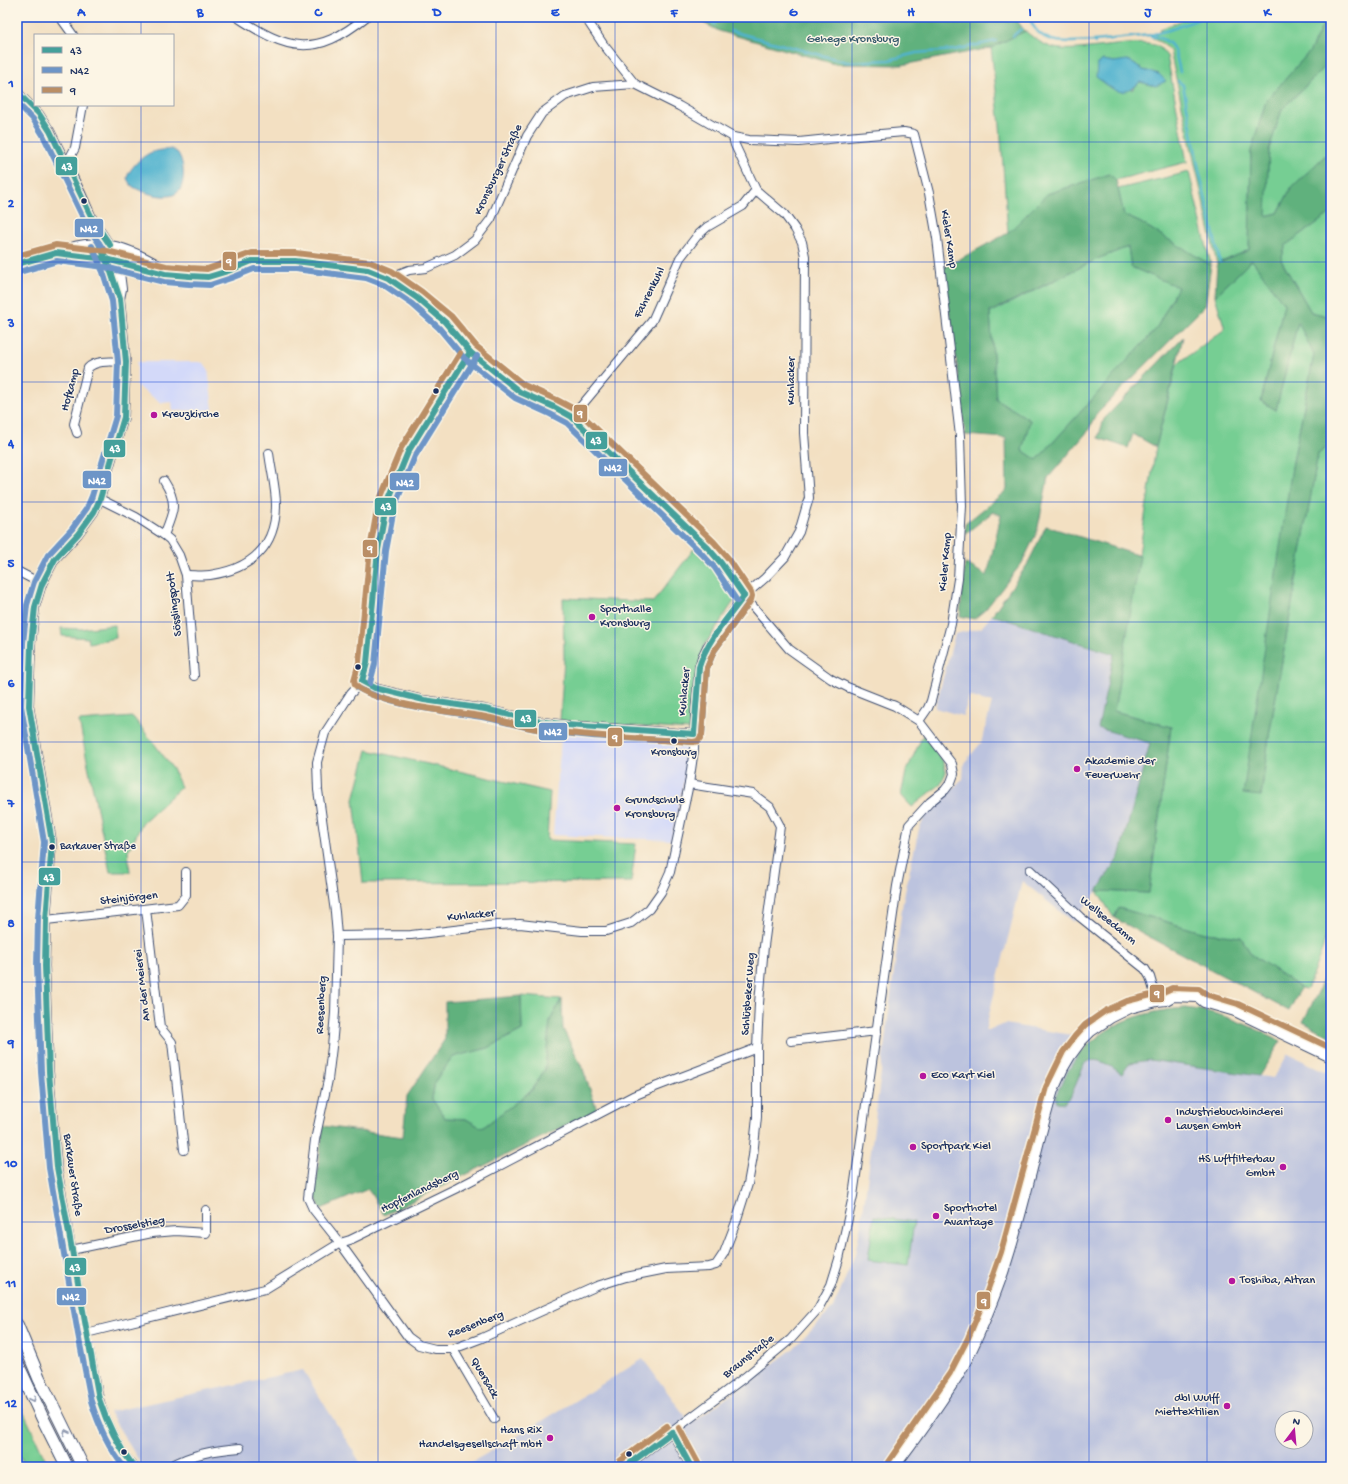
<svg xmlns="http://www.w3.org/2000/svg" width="1348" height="1484" viewBox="0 0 1348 1484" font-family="'Gochi Hand',sans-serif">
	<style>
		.built { fill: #d3d9f9 }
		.industrial { fill: #bcc3de; fill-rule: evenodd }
		.green { fill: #76ce93; stroke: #487e78; fill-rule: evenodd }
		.forest { fill: #60b17d; stroke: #3e706e; fill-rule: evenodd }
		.water { fill: #50b2cf; stroke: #367096 }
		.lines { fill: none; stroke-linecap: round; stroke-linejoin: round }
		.stream { stroke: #50b2cf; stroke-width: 2.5 }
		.minor-casing { stroke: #3b4a6d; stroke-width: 10 }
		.major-casing { stroke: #3b4a6d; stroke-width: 12 }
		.highway-casing { stroke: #3b4a6d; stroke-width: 14 }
		.minor { stroke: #fff; stroke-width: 8 }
		.major { stroke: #fff; stroke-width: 10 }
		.highway { stroke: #fff; stroke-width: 12 }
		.bus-1-casing { stroke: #fcf5e5; stroke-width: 9 }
		.bus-2-casing { stroke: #fcf5e5; stroke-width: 9 }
		.bus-3-casing { stroke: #fcf5e5; stroke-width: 9 }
		.bus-1 { stroke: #44a09b; stroke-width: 6 }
		.bus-2 { stroke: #6d95c7; stroke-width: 6 }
		.bus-3 { stroke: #ba8e65; stroke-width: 6 }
		.oneway { stroke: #8d97ae }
		.grid { fill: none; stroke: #1d4ed8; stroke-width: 1; stroke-opacity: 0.55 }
		.bus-dot { fill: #1b2f5e; stroke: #fcf5e5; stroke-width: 1.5 }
		.poi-dot { fill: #b5179e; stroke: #fcf5e5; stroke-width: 1.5 }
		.labels { text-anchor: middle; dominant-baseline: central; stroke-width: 3; stroke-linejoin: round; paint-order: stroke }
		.bus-label { font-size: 11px; fill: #1b2f5e; stroke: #fcf5e5 }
		.park-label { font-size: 12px; fill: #32576b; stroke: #fcf5e5 }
		.street-label { font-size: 12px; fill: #1b2f5e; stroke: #fcf5e5 }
		.poi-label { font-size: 12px; fill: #1b2f5e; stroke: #fcf5e5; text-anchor: start }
		.line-badge { stroke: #fcf5e5; stroke-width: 1.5 }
		.badge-label { font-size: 11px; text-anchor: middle; font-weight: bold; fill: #fff }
		.neatline { fill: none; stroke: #1d4ed8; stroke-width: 1.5 }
		.grid-label { font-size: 13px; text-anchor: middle; font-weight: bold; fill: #1d4ed8 }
	</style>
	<rect width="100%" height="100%" fill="#fcf5e5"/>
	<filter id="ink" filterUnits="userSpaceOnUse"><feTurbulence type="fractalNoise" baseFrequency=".025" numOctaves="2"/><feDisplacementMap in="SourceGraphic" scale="8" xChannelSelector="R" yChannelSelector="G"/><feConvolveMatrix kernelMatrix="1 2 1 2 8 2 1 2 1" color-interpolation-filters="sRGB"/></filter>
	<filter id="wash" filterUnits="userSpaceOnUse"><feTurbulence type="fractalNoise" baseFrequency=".012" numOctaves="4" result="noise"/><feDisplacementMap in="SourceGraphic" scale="16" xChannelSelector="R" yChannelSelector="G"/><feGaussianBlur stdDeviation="0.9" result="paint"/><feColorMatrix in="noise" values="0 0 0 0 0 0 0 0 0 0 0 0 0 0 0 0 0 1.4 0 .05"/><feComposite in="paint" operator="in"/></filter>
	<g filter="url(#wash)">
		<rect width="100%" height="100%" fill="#f3e0c2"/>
		<g class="built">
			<polygon points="137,362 199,362 204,363 208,369 213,410 173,411 172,402 161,403 137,386"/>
			<polygon points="562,727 689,736 684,780 671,840 553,835"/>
		</g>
		<g class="industrial">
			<path d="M992,615L1114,654L1098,728L1150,743L1119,857L1097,891L1073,922L1022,881L985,1031L1005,1024L1072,1035L1083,1051L1130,1063L1150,1060L1273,1078L1288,1054L1331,1074V1467H463L516,1437L643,1359L691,1424L793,1349L833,1308L855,1255L863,1213L903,901L919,829L926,814L934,805L945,796L963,779L964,763L981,743L992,703L969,696L963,716L935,708L955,634L981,628ZM1282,1418H1306V1442H1282Z"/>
			<polygon points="303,1370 363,1467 143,1467 109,1412"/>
			<polygon points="17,1451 26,1467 17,1467"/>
		</g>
		<g class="green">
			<polygon points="1190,17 1327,17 1310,51 1266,101 1251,151 1249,250 1217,264 1170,51 1162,43 1153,39 1160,29"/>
			<path d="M1025,31C1035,39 1047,48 1060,49C1084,52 1141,37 1159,47C1162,49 1164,53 1167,56L1187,162L1116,180L1110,174L1047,194L1008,233L1000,125L991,48ZM1103,60L1114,62L1134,63L1143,70L1159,74L1156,86L1140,82L1132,90L1097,65Z"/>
			<polygon points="1331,61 1331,150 1291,188 1278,213 1265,216 1269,149 1282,109"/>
			<polygon points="1189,172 1211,265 1141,223 1124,215 1118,189"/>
			<polygon points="1331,213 1331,317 1311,312 1281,260 1286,245"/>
			<polygon points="1128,247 1131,267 1179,287 1156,329 1037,460 1022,450 1030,420 996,399 990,313 1097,259"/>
			<polygon points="1252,260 1284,304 1261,401 1276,410 1298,321 1314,355 1292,467 1261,796 1269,736 1318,454 1331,444 1331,913 1323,947 1307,989 1301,988 1251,954 1241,937 1205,933 1119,908 1114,918 1097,891 1149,893 1171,727 1114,711 1156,447 1177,364 1225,329 1215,296"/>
			<polygon points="694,549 738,595 704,646 691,730 560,721 564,658 563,598 653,602"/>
			<polygon points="115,625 116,638 89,643 88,638 62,636 61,628 80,629"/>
			<polygon points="133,717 156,746 173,769 181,787 143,822 128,851 130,872 110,872 79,721"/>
			<polygon points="923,735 943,761 946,772 941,784 912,807 901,795 906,772"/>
			<polygon points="367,750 550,792 547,840 636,844 631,882 363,883 354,799"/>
			<polygon points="521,996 561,999 550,1021 545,1069 532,1090 485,1126 480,1127 466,1119 445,1118 432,1099 435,1081 453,1057 488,1048 522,1030"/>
			<polygon points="874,1216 914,1222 908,1265 868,1260"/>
			<polygon points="17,1398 49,1467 26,1467 17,1451"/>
		</g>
		<g class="forest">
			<polygon points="692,17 1017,17 1018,22 1025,31 991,48 902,65 835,64 719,31"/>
			<polygon points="1327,17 1331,17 1331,61 1282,109 1269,149 1266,216 1278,213 1291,188 1331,150 1331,213 1286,245 1281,260 1311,312 1331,317 1331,444 1318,454 1269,736 1261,796 1243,794 1292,467 1314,355 1298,322 1276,410 1261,401 1284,304 1252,260 1215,296 1217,264 1249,250 1251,151 1266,101 1310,51"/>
			<path d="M1110,174L1116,180L1124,215L1141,223L1211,265L1205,306L1097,413L1088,431L1048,478L1037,532L1022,563L985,610L974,619L960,616L965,563L987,576L1001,515L993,512L965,534V524L1007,490L1006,438L965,435L958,371L943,268L1008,233L1047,194ZM1128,247L1131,267L1178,287L1156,329L1037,460L1022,450L1030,420L996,399L990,312L1097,259Z"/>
			<polygon points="1183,337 1156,447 1133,434 1128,448 1098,438 1104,419"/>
			<polygon points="1046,526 1140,556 1114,711 1171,727 1149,893 1097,891 1119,857 1150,743 1098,728 1114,654 992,615 1027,565"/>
			<polygon points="1119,908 1205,933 1241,937 1251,954 1301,988 1289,1011 1114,918"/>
			<polygon points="1331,958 1331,1037 1303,1022 1319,990"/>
			<polygon points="521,996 522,1030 488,1048 453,1057 435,1081 432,1099 445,1118 466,1119 480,1127 485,1126 532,1090 545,1069 550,1021 562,999 563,1029 583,1069 597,1110 384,1215 368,1189 321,1209 315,1196 323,1126 403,1137 407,1096 445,1039 445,1002"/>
			<path d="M1186,1008C1222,1012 1248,1025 1281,1041L1259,1076L1150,1060L1130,1063L1122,1074C1111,1067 1098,1055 1085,1063L1070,1098L1064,1103L1057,1102C1054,1095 1061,1085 1064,1079C1087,1030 1134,1011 1186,1008Z"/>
		</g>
		<g class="water">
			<path d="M1103,60L1114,62L1127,60L1134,63L1143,70L1159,74L1166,81L1156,86L1140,82C1121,100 1113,89 1096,77L1097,65Z"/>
			<path d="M172,149C173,150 175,151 177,152C184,159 186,183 179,191C170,202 142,193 132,186C130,184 128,181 127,178C129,169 141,157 150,153C156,150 165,150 172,149Z"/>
		</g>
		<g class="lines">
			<g class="stream">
				<polyline points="701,17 715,24"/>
				<path d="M1029,17C1040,48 1068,42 1094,41L1095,43"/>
				<polyline points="731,31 847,62 889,60 916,53 954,50 996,41"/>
				<polyline points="1013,36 1021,29"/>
				<path d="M1151,36C1175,40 1175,50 1180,72"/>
				<polyline points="1094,41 1150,35 1169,30 1205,17"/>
				<polyline points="1178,81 1183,85 1199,170 1220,262"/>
			</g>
		</g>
	</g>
	<g filter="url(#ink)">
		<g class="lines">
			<defs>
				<g id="minor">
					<polyline points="60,17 73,35"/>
					<path d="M237,17C288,51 315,58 366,17"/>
					<polyline points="585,17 603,44 635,84 679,106 733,137 749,140 799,142 858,136 904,132 914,134 929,193 937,238 960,436 962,506 958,579 951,624 931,701 928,708 919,721"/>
					<polyline points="66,24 73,17"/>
					<polyline points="17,92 39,114 50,131 81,193 93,220 115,253 120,273 122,289 120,299 126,362 124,417 100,499 94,512 78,534 55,559 42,584 35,607 31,644 29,706 52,842 46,920 45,966 49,1072 57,1167 86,1333 99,1399 105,1418 113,1435 123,1453 134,1467"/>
					<polyline points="67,163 75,148 83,105"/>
					<polyline points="93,221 94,232 110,269 119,297"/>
					<path d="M57,253C101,230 137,252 175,274"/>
					<polyline points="17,264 56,253 106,259 165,274 189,276 208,277 228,271 252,261 295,261 368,270 388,278 417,298 445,322 470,352 499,376 520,392 554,407 572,417 708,548 721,563 744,596 789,649 831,679 847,687 895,706 919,721 952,764 954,774 951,782 945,790 930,802 909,825 897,886 853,1196 839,1259 831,1285 818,1309 791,1339 745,1377 625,1467"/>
					<polyline points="388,278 409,270 426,268 455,255 475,240 491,219 527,136 542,113 565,96 593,87 635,84"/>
					<polyline points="470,352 408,452 386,506 378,550 367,663 362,681 351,693 325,733 317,762 318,790 335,912 337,936 335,1013 332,1047 328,1080 315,1140 308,1198 313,1209 340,1243 408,1337 419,1345 435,1349 453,1349 482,1338 597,1286 626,1277 666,1269 709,1267 716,1265 724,1253 736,1222 748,1184 753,1156 757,1117 757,1048 759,1003 764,946 780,826 770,807 753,794 689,784"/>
					<polyline points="572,417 652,321 680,258 697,236 707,227 743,206 756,190"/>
					<path d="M77,433L74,424L88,368C97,359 114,362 126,362"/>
					<polyline points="100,499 136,517 164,535 170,540 179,555 186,575 194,676"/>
					<path d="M164,535C174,511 178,503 164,481"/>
					<polyline points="17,571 42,584"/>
					<path d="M186,575C194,575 202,576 210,575C251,569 276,547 276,505C276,488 271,470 269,453"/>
					<polyline points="362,681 375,688 424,700 485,709 536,721 567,725 694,734"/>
					<polyline points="1030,870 1080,917 1145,969 1150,977 1157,1001"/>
					<polyline points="146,909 160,1027 172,1042 184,1150"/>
					<polyline points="46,920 178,905 186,895 186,872"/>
					<polyline points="337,936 411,935 497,925 520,924 582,931 606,931 631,923 649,909 661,892 670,872 689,784 694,749 695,716 699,667 702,657 707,647 744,596 765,578 785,557 799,532 809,498 804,433 805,256 802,242 795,229 784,214 756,190 735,145 733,137"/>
					<polyline points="791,1041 877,1031"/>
					<polyline points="71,1250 152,1233 176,1231 206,1233 206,1210"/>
					<polyline points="86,1333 265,1289 340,1243 350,1240 457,1188 633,1096 655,1087 757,1048"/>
					<polyline points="453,1349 494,1419"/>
					<polyline points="672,1432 691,1467"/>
					<path d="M169,1467C191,1454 215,1450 240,1448"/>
				</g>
				<path id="major" d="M894,1467C916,1438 937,1408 957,1377C975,1347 989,1311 1001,1278C1023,1216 1034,1152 1053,1090L1063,1068L1070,1056L1081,1041L1091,1031L1110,1018L1130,1008L1157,1001L1166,1000L1173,996L1198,997L1204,1002L1235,1011L1331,1057"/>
				<g id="highway">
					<polyline points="17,1325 39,1378 83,1467"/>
					<polyline points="17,1363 42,1417 67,1467"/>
				</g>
			</defs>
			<use href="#minor" class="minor-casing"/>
			<use href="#major" class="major-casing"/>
			<use href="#highway" class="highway-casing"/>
			<use href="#minor" class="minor"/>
			<use href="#major" class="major"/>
			<use href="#highway" class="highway"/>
			<defs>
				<g id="bus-1">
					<polyline points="17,92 39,114 50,131 93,220 110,245"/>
					<path d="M99,243L110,269L120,299L126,362L124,417L100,499L94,512L78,534L55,559L42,584L35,607L31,644L29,706L52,842L46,920L45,966L49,1072L57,1167L99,1399C107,1424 118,1446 134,1467"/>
					<polyline points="17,264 56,253 106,259 165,274 189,276 208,277 228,271 252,261 295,261 368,270 388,278 417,298 445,322 470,352 520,392 554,407 572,417 708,548 721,563 744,596"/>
					<polyline points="362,681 367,663 378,550 386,506 408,452 470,352"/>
					<polyline points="362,681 375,688 424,700 485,709 536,721 567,725 694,734"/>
					<path d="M694,734L699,667C707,640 728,618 744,596"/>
					<polyline points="672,1432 691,1467"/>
					<polyline points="625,1467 672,1432"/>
				</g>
				<g id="bus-2">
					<polyline points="17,103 33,119 43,135 86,224 103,249"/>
					<path d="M92,246L103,272L112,301L118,362L116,416L92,496L87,508L72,529L48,555L34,582L27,605L23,643L21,706L44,842L38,919L37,966L41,1072L49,1168L78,1334L91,1401C98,1424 108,1447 124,1467"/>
					<polyline points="19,272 57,261 105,267 164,282 189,284 210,285 231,278 254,269 295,269 366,278 384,285 412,304 439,328 464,358 515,398 550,414 567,423 702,554 715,568 737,601"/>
					<polyline points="370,683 375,664 386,551 394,508 415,456 477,356"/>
					<path d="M358,688C395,708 441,710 482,717C500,720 518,726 536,729C587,738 641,738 693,742"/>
					<polyline points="702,735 707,668 714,651 750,601"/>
				</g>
				<g id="bus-3">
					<path d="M17,256L56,245L107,251L166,266L190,268L207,269L252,253H296L370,262L392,271L422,292L451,316L476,346L524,385L557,400L578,411L714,542L728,558L751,592L752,596L751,600L714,651L707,668L702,735L698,741L693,742C641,738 588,737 537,729C518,726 499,719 481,716C453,712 374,704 355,685L354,680L359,662L370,549L378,504L401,448L460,353"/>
					<polyline points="679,1428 698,1463"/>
					<polyline points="620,1461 667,1426"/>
					<polyline points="888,1462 950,1373 968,1338 984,1300 1001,1252 1046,1087 1063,1052 1075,1036 1085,1025 1105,1011 1127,1001 1163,992 1172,988 1199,989 1208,995 1238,1004 1331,1048"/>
				</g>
			</defs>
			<use href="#bus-1" class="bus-1-casing"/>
			<use href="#bus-2" class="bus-2-casing"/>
			<use href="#bus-3" class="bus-3-casing"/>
			<use href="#bus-1" class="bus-1"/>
			<use href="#bus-2" class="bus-2"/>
			<use href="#bus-3" class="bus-3"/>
		</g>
		<defs><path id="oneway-chevron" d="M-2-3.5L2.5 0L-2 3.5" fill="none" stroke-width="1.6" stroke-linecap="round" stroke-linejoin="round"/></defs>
		<g class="oneway">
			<use href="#oneway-chevron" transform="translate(33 1399) rotate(65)"/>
			<use href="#oneway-chevron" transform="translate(66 1432) rotate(-117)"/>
		</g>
	</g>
	<path class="grid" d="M141,17V35M259,17V1467M378,17V1467M496,17V1467M615,17V1467M733,17V1467M852,17V1467M970,17V1467M1089,17V1467M1207,17V1467M141,105V1467M17,142H1331M17,262H1331M17,382H1331M17,502H1331M17,622H1331M17,742H1331M17,862H1331M17,982H1331M17,1102H1331M17,1222H1331M17,1342H1331"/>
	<g class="bus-dot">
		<circle cx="84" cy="201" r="3.5"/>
		<circle cx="436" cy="391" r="3.5"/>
		<circle cx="358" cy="667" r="3.5"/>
		<circle cx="674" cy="741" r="3.5"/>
		<circle cx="52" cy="847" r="3.5"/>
		<circle cx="124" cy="1452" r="3.5"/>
		<circle cx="629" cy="1454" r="3.5"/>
	</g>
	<g class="poi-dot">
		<circle cx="154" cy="415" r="4"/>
		<circle cx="592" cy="617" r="4"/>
		<circle cx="1077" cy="769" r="4"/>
		<circle cx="617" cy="808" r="4"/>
		<circle cx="923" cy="1076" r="4"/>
		<circle cx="1168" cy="1120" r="4"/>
		<circle cx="913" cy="1147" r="4"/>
		<circle cx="1283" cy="1167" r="4"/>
		<circle cx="936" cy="1216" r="4"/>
		<circle cx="1232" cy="1281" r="4"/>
		<circle cx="1227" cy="1406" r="4"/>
		<circle cx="550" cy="1438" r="4"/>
	</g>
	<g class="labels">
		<g class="bus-label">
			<text x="674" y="753">Kronsburg</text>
			<text x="60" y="847" text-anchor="start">Barkauer Straße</text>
		</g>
		<g class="park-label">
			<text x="853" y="40">Gehege Kronsburg</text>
		</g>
		<g class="street-label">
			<text transform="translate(499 170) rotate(-65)">Kronsburger Straße</text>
			<text transform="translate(948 239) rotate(81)">Kieler Kamp</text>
			<text transform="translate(650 293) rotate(-63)">Fahrenkuhl</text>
			<text transform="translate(792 381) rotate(-90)">Kuhlacker</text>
			<text transform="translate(71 390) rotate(-75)">Hofkamp</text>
			<text transform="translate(946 562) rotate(-85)">Kieler Kamp</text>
			<text transform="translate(175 604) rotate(-97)">Sösslingspott</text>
			<text transform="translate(685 692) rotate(-85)">Kuhlacker</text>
			<text transform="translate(129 899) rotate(-6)">Steinjörgen</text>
			<text transform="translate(471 916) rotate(-6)">Kuhlacker</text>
			<text transform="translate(1108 921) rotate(39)">Wellseedamm</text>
			<text transform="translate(143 985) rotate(-97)">An der Meierei</text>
			<text transform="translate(749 994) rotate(-86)">Schlüsbeker Weg</text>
			<text transform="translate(322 1005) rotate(-87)">Reesenberg</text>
			<text transform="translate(72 1175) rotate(82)">Barkauer Straße</text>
			<text transform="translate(420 1192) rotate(-26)">Hopfenlandsberg</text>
			<text transform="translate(135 1226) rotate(-10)">Drosselstieg</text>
			<text transform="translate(476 1325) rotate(-21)">Reesenberg</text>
			<text transform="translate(749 1357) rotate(-39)">Braunstraße</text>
			<text transform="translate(484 1378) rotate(60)">Quersack</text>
		</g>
		<g class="poi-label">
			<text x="162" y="415">Kreuzkirche</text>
			<text x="600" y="610">Sporthalle<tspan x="600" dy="14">Kronsburg</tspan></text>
			<text x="1085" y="762">Akademie der<tspan x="1085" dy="14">Feuerwehr</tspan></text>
			<text x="625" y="801">Grundschule<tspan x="625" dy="14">Kronsburg</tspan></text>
			<text x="931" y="1076">Eco Kart Kiel</text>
			<text x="1176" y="1113">Industriebuchbinderei<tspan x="1176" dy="14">Lausen GmbH</tspan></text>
			<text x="921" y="1147">Sportpark Kiel</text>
			<text x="1275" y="1160" text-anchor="end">HS Luftfilterbau<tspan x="1275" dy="14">GmbH</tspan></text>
			<text x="944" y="1209">Sporthotel<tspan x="944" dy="14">Avantage</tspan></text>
			<text x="1240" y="1281">Toshiba, Altran</text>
			<text x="1219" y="1399" text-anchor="end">dbl Wulff<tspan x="1219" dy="14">Miettextilien</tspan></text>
			<text x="542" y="1431" text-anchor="end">Hans Rix<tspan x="542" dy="14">Handelsgesellschaft mbH</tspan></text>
		</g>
	</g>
	<g class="line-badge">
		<rect x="55" y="156" width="23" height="20" rx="4" fill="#44a09b"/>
		<rect x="74" y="218" width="30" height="20" rx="4" fill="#6d95c7"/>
		<rect x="222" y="251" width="15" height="20" rx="4" fill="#ba8e65"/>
		<rect x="573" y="404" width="15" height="19" rx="4" fill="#ba8e65"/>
		<rect x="585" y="431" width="23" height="19" rx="4" fill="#44a09b"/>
		<rect x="103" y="439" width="23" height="19" rx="4" fill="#44a09b"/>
		<rect x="598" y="458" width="30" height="19" rx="4" fill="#6d95c7"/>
		<rect x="82" y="470" width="30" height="19" rx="4" fill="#6d95c7"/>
		<rect x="389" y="472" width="31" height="19" rx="4" fill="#6d95c7"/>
		<rect x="374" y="497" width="23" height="19" rx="4" fill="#44a09b"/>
		<rect x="362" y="539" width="16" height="19" rx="4" fill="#ba8e65"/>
		<rect x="514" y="709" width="23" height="19" rx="4" fill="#44a09b"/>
		<rect x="538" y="722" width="30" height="19" rx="4" fill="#6d95c7"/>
		<rect x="607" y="727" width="16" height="20" rx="4" fill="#ba8e65"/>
		<rect x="38" y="867" width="23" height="19" rx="4" fill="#44a09b"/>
		<rect x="1149" y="984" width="16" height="19" rx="4" fill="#ba8e65"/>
		<rect x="64" y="1257" width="23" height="19" rx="4" fill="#44a09b"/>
		<rect x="56" y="1287" width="31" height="19" rx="4" fill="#6d95c7"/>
		<rect x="976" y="1291" width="15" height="19" rx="4" fill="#ba8e65"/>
	</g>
	<g class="badge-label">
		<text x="67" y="170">43</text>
		<text x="89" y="232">N42</text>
		<text x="229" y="265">9</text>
		<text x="580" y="417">9</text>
		<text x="596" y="444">43</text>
		<text x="115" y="452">43</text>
		<text x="613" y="471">N42</text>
		<text x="97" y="484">N42</text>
		<text x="405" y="486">N42</text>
		<text x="386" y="510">43</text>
		<text x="370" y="552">9</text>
		<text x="526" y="722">43</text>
		<text x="553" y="735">N42</text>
		<text x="615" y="741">9</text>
		<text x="49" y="881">43</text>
		<text x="1157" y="997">9</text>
		<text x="75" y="1271">43</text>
		<text x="71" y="1300">N42</text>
		<text x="984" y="1305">9</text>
	</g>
	<rect width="1348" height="1484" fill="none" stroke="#fcf5e5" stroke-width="44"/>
	<rect x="34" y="34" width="140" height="72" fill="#fcf5e5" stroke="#a2a6af"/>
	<rect x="42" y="47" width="20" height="6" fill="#44a09b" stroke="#a2a6af"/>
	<text x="70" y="54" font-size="12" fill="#1b2f5e">43</text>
	<rect x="42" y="67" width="20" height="6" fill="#6d95c7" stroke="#a2a6af"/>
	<text x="70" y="74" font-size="12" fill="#1b2f5e">N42</text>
	<rect x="42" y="87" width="20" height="6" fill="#ba8e65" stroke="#a2a6af"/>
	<text x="70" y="94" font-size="12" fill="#1b2f5e">9</text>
	<g transform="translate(1294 1430) rotate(16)"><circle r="19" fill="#fcf5e5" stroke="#a2a6af"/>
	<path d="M0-3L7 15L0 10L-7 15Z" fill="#b5179e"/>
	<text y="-6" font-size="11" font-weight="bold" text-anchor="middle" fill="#1b2f5e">N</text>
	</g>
	<rect x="22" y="22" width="1304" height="1440" class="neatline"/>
	<g class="grid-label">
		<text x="81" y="16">A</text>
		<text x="200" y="16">B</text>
		<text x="318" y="16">C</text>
		<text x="437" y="16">D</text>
		<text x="555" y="16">E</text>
		<text x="674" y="16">F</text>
		<text x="793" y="16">G</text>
		<text x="911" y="16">H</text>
		<text x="1030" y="16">I</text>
		<text x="1148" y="16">J</text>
		<text x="1267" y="16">K</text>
		<text x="11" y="87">1</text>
		<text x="11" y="207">2</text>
		<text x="11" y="327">3</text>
		<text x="11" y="447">4</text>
		<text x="11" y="567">5</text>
		<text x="11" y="687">6</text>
		<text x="11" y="807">7</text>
		<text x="11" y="927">8</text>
		<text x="11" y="1047">9</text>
		<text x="11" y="1167">10</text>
		<text x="11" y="1287">11</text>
		<text x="11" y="1407">12</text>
	</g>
</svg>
